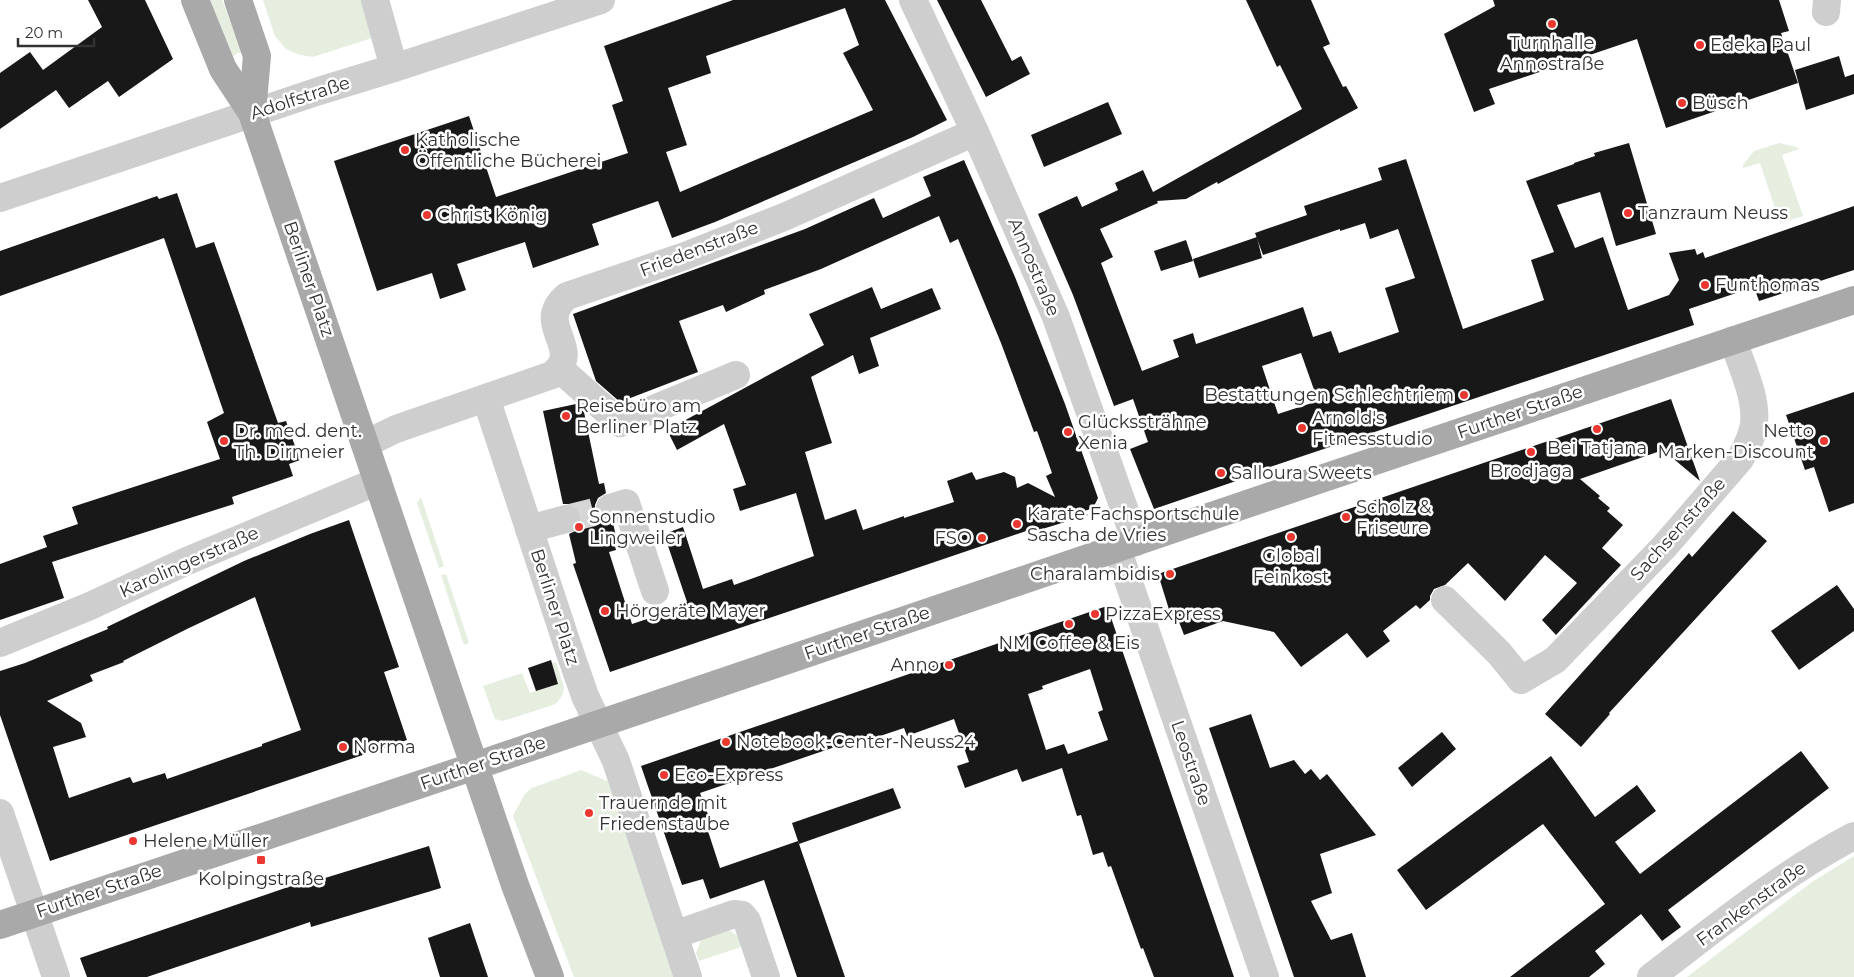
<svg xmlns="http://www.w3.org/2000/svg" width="1854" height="977" viewBox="0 0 1854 977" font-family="Montserrat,sans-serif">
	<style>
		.green { fill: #e5eedf }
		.building { fill: #181818; fill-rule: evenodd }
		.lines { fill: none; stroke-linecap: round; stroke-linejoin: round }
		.minor-tunnel { stroke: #d6d6d6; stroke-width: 28; stroke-dasharray: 28 14; stroke-linecap: butt }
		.minor { stroke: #cecece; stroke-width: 28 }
		.major { stroke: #a9a9a9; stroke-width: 28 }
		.poi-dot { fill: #eb3730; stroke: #fff; stroke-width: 2 }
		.labels { text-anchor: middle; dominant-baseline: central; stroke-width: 5; stroke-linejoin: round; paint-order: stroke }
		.poi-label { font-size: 18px; fill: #313131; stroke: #fff; text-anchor: start }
		.street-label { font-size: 18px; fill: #313131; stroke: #fff }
	</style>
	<rect width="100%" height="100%" fill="#fff"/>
	<g class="green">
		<polygon points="210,0 222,0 242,51 233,56"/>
		<polygon points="263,0 363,0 375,37 313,57 300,55 286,49 275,36"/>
		<polygon points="1779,143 1797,147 1799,149 1782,155 1803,216 1780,223 1760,163 1743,168 1743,165 1754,151"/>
		<polygon points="421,497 444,566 439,568 417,503"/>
		<polygon points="446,574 469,643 464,645 441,575"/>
		<polygon points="556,662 564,688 562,696 556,704 503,721 495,719 483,686 522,673 530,693 558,684 552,663"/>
		<polygon points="581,770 607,781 611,779 680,977 574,977 513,816 524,795 532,788"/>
		<polygon points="1854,856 1854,977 1687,977 1812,882"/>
		<polygon points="729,930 741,938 744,946 699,961 696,953 701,940 721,931"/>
	</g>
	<g class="building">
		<polygon points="88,0 145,0 173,59 119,97 108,81 69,108 56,90 0,129 0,73 30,52 43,70 102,27"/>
		<path d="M733,0H885L947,120L913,137L715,222L672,238L658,201L592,224L599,245L533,268L525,242L457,264L466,290L440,299L432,273L377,291L334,161L469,116L496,197L628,153L612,105L623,101L604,46ZM845,8L859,45L843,53L873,110L680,192L666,152L687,145L668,88L711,73L706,56Z"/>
		<polygon points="937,0 981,0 1012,61 1021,56 1030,74 986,97"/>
		<path d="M1246,0H1311L1330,44L1323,47L1343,87L1346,86L1358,108L1218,184L1217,182L1186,199L1157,201L1158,203L1100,229L1113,257L1101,263L1142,371L1179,357L1173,340L1193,333L1196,344L1303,307L1313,337L1331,331L1339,353L1399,332L1385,288L1415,278L1398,229L1370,239L1365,223L1340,231V229L1263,255L1255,233L1307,215L1304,206L1382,180L1378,168L1406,159L1463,329L1544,300L1531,260L1554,252L1526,181L1574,164V163L1595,156L1594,153L1629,143L1656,234L1616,246L1600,192L1557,205L1575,248L1603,237L1628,310L1669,295L1679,280L1669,253L1695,249L1697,255L1703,252L1705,258L1854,206V270L1759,301L1754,287L1689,309L1694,325L1270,467L1242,477V479L1154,509L1130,449L1148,442L1133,399L1114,406L1073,295L1038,214L1077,196L1082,207L1118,190L1115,183L1143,170L1153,192L1302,109L1280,65L1277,67ZM1301,353L1318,401L1278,414L1262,366Z"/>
		<polygon points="1493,0 1779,0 1789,31 1781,33 1798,83 1666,128 1637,39 1489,89 1495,104 1474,112 1444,34 1495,6"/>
		<polygon points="1839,56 1845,77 1854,74 1854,94 1806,110 1795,70"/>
		<polygon points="1108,102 1122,134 1044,167 1031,135"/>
		<polygon points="964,160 1015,277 1065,404 1098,498 1093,508 1082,512 1088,515 1039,530 1038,527 610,672 573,564 576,563 569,534 577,530 581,523 581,515 577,508 570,504 563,504 543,411 576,404 584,412 599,484 604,483 606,493 598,498 595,505 595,512 600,520 606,523 613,523 617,541 614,542 616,550 609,552 632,624 674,610 673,607 687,602 664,534 683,527 703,589 732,579 734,585 814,556 796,493 740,511 733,489 746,485 724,424 677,450 667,430 824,345 809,314 872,287 881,309 932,288 941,309 870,338 879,366 859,374 853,355 811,377 832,443 805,452 825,520 856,509 863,530 904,516 904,518 954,502 947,481 972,472 976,480 1004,472 1015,477 1017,488 1028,483 1055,497 1046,476 1052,473 1037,431 1034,432 1001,343 958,239 950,243 939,216 821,269 764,290 765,294 726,312 723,305 679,321 698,372 620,402 596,381 573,314 805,229 874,198 883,218 931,196 923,177"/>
		<polygon points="177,193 196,248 214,242 278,423 286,421 300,460 289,464 293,476 232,497 234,504 52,562 49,553 64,598 0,620 0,564 47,547 43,536 78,524 72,507 220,459 207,422 224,413 164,238 0,296 0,251 157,196 159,199"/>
		<polygon points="1257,237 1262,258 1199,278 1193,259"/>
		<polygon points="1186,240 1193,261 1161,271 1154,251"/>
		<polygon points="1854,392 1854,503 1829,512 1814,467 1805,470 1786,415"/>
		<polygon points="1671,399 1700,481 1663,450 1580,479 1600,496 1598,498 1610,508 1607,511 1623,525 1602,548 1621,565 1556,635 1542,620 1577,583 1545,555 1505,601 1468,563 1445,585 1434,589 1430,596 1430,600 1420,609 1416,605 1383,631 1390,641 1367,658 1347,633 1301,667 1274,632 1223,621 1184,635 1176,614 1171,616 1158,574"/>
		<polygon points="1733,511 1767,541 1609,713 1610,714 1581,747 1545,714 1689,553 1692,557"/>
		<path d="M349,520L399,667L384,672L407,740L50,861L0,715V671L25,663L108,629L107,627L244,561L310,534ZM255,597L301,730L262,744V746L167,779L165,773L133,783L130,777L69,798L53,747L86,737L81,723L47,701L93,681L90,675L124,662L123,661L189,628Z"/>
		<polygon points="1837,585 1854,609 1854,631 1799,670 1771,631"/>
		<path d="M1107,606L1234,977H1154L1143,948L1141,949L1111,866L1108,867L1103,852L1093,855L1081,815L1077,816L1062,768L1022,782L1017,769L965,788L957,766L969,762L954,719L907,736L904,728L874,738L873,734L700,793L712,825L707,828L720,868L798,841L845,977H797L764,880L710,899L703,879L682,885L641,766ZM1090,669L1103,710L1098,712L1108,740L1068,754L1064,744L1046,750L1028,694L1043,689L1042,686Z"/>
		<polygon points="551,660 558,684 536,691 528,668"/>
		<polygon points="1251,714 1270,768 1294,760 1305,774 1311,769 1320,780 1327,774 1376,835 1320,854 1332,893 1311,901 1331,940 1352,933 1366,977 1294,977 1209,728"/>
		<polygon points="1442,732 1456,749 1412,787 1398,768"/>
		<polygon points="1801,751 1829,788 1668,910 1681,927 1662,941 1641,914 1595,951 1605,964 1589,977 1510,977 1605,904 1543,824 1426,910 1397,870 1551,756 1595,817 1637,785 1656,811 1615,842 1640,874"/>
		<polygon points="893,788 901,808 799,844 792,823"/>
		<polygon points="429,846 441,888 311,927 310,922 147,977 87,977 80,958 297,884 299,886"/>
		<polygon points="470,923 488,977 440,977 428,938"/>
	</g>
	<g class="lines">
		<polyline class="minor-tunnel" points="566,519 610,508"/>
		<g class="minor">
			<polyline points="375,0 394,68"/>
			<polyline points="913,0 975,132 1056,317 1136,542"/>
			<polyline points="1826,12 1827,0"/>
			<polyline points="0,198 319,91 394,68 601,0"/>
			<polyline points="560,369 620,423 736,375"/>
			<polyline points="486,398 567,644 585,696 616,761 688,977"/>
			<path d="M365,444L396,429L552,375C586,348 532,325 567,296L685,256L784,217L975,132"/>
			<polyline points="610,508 626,503 655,591"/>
			<polyline points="529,529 566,519"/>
			<polyline points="1117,548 1265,977"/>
			<polyline points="1445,600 1499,653 1521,680"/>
			<polyline points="0,643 90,606 187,561 378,481"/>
			<path d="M1521,680L1555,660L1664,547L1740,459C1746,448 1753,436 1754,423C1757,397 1741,365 1733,340"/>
			<polyline points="0,813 56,977"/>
			<polyline points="674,935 734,914 742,915 747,921 766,977"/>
			<path d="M1651,977C1717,927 1781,874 1854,836"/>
		</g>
		<g class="major">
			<polyline points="195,0 223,69 252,113 515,885 550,977"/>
			<polyline points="238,0 257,56 252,113"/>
			<polyline points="0,925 475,766 1309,483 1854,300"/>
		</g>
	</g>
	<g class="poi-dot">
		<circle cx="1552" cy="24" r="5"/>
		<circle cx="1700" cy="45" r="5"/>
		<circle cx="1682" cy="103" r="5"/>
		<circle cx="405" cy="150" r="5"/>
		<circle cx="1628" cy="213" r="5"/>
		<circle cx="427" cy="215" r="5"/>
		<circle cx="1705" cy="285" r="5"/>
		<circle cx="1464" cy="395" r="5"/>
		<circle cx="566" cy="416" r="5"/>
		<circle cx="1302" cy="428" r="5"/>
		<circle cx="1597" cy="429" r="5"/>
		<circle cx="1068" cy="432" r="5"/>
		<circle cx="224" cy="441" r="5"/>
		<circle cx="1824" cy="441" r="5"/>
		<circle cx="1531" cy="452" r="5"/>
		<circle cx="1221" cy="473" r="5"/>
		<circle cx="1346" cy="517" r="5"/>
		<circle cx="1017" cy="524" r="5"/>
		<circle cx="579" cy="527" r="5"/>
		<circle cx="1291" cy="537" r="5"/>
		<circle cx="982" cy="538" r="5"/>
		<circle cx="1170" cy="574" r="5"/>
		<circle cx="605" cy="611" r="5"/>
		<circle cx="1095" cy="614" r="5"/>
		<circle cx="1069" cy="624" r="5"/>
		<circle cx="949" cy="665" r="5"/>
		<circle cx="726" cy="742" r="5"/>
		<circle cx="343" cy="747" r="5"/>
		<circle cx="664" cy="775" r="5"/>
		<circle cx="589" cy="813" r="5"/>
		<circle cx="133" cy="841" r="5"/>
		<rect x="256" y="855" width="10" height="10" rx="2.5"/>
	</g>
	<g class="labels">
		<g class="poi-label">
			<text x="1552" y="43" text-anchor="middle">Turnhalle<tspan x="1552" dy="21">Annostraße</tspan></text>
			<text x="1710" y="45">Edeka Paul</text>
			<text x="1692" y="103">Büsch</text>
			<text x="415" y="140">Katholische<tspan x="415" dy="21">Öffentliche Bücherei</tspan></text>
			<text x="1638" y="213">Tanzraum Neuss</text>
			<text x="437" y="215">Christ König</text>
			<text x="1715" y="285">Funthomas</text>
			<text x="1454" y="395" text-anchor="end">Bestattungen Schlechtriem</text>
			<text x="576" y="406">Reisebüro am<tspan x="576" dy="21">Berliner Platz</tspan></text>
			<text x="1312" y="418">Arnold's<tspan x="1312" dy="21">Fitnessstudio</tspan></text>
			<text x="1078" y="422">Glückssträhne<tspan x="1078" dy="21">Xenia</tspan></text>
			<text x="234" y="431">Dr. med. dent.<tspan x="234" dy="21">Th. Dirmeier</tspan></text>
			<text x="1814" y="431" text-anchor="end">Netto<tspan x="1814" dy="21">Marken-Discount</tspan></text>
			<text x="1597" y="448" text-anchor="middle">Bei Tatjana</text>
			<text x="1531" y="471" text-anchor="middle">Brodjaga</text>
			<text x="1231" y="473">Salloura Sweets</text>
			<text x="1356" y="507">Scholz &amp;<tspan x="1356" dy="21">Friseure</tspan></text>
			<text x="1027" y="514">Karate Fachsportschule<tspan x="1027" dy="21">Sascha de Vries</tspan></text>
			<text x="589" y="517">Sonnenstudio<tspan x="589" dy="21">Lingweiler</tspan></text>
			<text x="972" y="538" text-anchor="end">FSO</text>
			<text x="1291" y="556" text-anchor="middle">Global<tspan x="1291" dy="21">Feinkost</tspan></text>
			<text x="1160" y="574" text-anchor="end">Charalambidis</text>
			<text x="615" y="611">Hörgeräte Mayer</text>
			<text x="1105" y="614">PizzaExpress</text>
			<text x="1069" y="643" text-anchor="middle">NM Coffee &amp; Eis</text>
			<text x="939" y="665" text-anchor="end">Anno</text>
			<text x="736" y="742">Notebook-Center-Neuss24</text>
			<text x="353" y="747">Norma</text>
			<text x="674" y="775">Eco-Express</text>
			<text x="599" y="803">Trauernde mit<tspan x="599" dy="21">Friedenstaube</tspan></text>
			<text x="143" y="841">Helene Müller</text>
			<text x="261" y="879" text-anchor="middle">Kolpingstraße</text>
		</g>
		<g class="street-label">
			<text transform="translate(300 98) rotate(-18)">Adolfstraße</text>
			<text transform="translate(699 249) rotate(-21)">Friedenstraße</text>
			<text transform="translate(1034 267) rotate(67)">Annostraße</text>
			<text transform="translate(309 279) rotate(71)">Berliner Platz</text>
			<text transform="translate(1520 412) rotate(-19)">Further Straße</text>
			<text transform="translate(1678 529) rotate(-48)">Sachsenstraße</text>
			<text transform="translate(189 562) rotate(-24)">Karolingerstraße</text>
			<text transform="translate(555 607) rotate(72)">Berliner Platz</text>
			<text transform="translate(867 633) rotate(-19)">Further Straße</text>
			<text transform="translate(483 763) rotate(-19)">Further Straße</text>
			<text transform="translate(1191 763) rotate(71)">Leostraße</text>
			<text transform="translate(99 891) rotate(-19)">Further Straße</text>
			<text transform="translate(1751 904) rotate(-36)">Frankenstraße</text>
		</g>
	</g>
	<path d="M18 38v8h76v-8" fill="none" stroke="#313131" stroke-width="2.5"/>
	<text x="25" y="38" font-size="15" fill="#313131" stroke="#ffffff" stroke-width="4" paint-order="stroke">20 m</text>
</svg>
